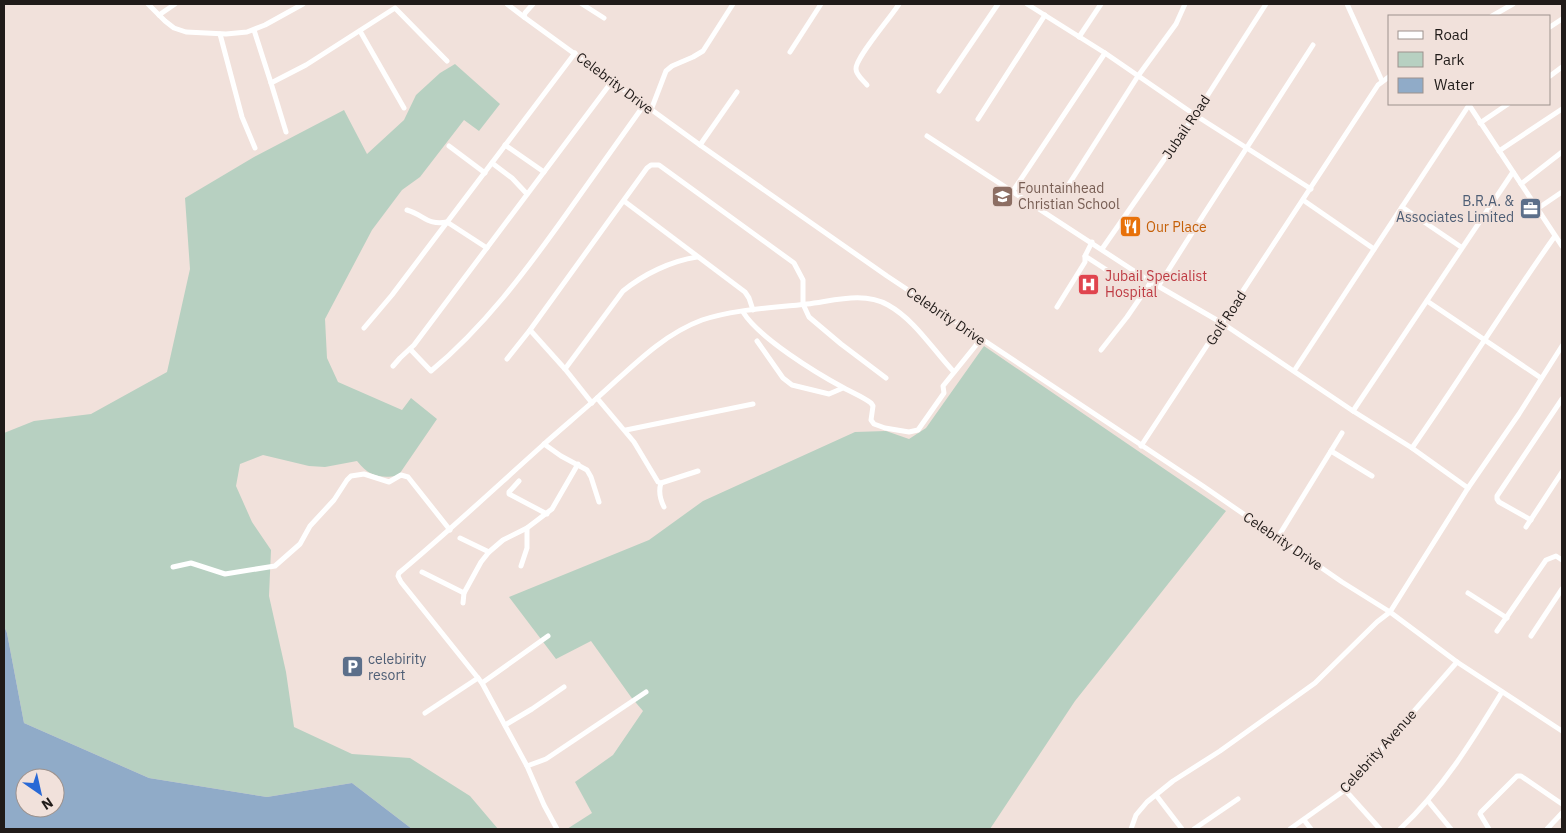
<svg xmlns="http://www.w3.org/2000/svg" width="1566" height="833" viewBox="0 0 1566 833" font-family="'IBM Plex Sans',sans-serif">
	<style>
		.green { fill: #b7d0c1 }
		.water { fill: #90abc8; fill-rule: evenodd }
		.lines { fill: none; stroke-linecap: round; stroke-linejoin: round }
		.street { stroke: #fff; stroke-width: 5 }
		.labels { text-anchor: middle; dominant-baseline: central; stroke-width: 4; stroke-linejoin: round; paint-order: stroke }
		.street-label { font-size: 14px; fill: #201b19; stroke: #f1e1db }
		.education-label { font-size: 14px; fill: #785e54; stroke: #f1e1db; text-anchor: start }
		.service-label { font-size: 14px; fill: #4e5e75; stroke: #f1e1db; text-anchor: end }
		.food-label { font-size: 14px; fill: #c56008; stroke: #f1e1db; text-anchor: start }
		.health-label { font-size: 14px; fill: #be3a42; stroke: #f1e1db; text-anchor: start }
	</style>
	<rect width="100%" height="100%" fill="#f1e1db"/>
	<g class="green">
		<path d="M455,64L500,104L479,131L464,120L420,177L402,190L372,230L325,319L327,358L338,382L402,410L411,398L437,419L398,476C379,478 370,477 357,461L325,467L309,466L263,455L240,464L236,486L252,522L271,550L269,596L286,672L294,727L352,754L410,758L470,796L498,829H412L352,783L267,797L149,778L24,723L7,633L4,626V433L34,421L91,414L167,372L190,269L185,198L254,157L344,110L367,154L404,120L416,95L440,73Z"/>
		<polygon points="984,346 1226,511 1075,701 990,829 567,829 592,813 575,782 613,755 643,711 631,697 591,641 556,659 509,597 649,540 703,501 855,432 886,431 909,439 926,428"/>
	</g>
	<path class="water" d="M4,626L7,633L24,723L149,778L267,797L352,783L412,829H4ZM25,778H55V808H25Z"/>
	<g class="lines">
		<g class="street">
			<polyline points="148,4 165,21 174,28 186,32 226,34 247,32 265,25 303,4"/>
			<polyline points="507,4 524,17"/>
			<polyline points="533,4 525,13 524,17 700,145 887,276 1203,486 1342,582 1390,612 1457,662 1562,731"/>
			<polyline points="582,4 604,18"/>
			<polyline points="1027,4 1105,53 1195,115 1311,189"/>
			<polyline points="1347,4 1382,81"/>
			<polyline points="159,15 175,4"/>
			<polyline points="1492,16 1513,4"/>
			<polyline points="1550,27 1562,19"/>
			<polyline points="254,30 271,83 306,65 395,8 447,61"/>
			<polyline points="360,31 404,108"/>
			<polyline points="220,34 242,117 255,148"/>
			<polyline points="1079,37 1101,4"/>
			<polyline points="790,52 821,4"/>
			<polyline points="1550,76 1562,67"/>
			<polyline points="271,83 286,132"/>
			<path d="M867,85C863,80 856,75 856,69C855,58 892,16 899,4"/>
			<polyline points="939,91 998,4"/>
			<polyline points="1469,105 1562,246"/>
			<polyline points="651,110 666,71 672,66 693,57 703,51 733,4"/>
			<polyline points="978,119 1045,15"/>
			<polyline points="1480,123 1508,104"/>
			<path d="M927,136L1151,282L1222,323L1353,411L1412,448C1461,378 1506,305 1555,236"/>
			<polyline points="505,145 544,172"/>
			<polyline points="700,145 737,92"/>
			<polyline points="449,146 485,173"/>
			<polyline points="1499,151 1562,109"/>
			<polyline points="492,163 512,178 527,194"/>
			<polyline points="1069,184 1138,76 1176,24 1185,4"/>
			<polyline points="1521,184 1562,152"/>
			<polyline points="1013,191 1105,53"/>
			<polyline points="1303,200 1374,249"/>
			<polyline points="624,201 745,292 749,298 753,310"/>
			<polyline points="1402,207 1461,247"/>
			<polyline points="1537,209 1562,192"/>
			<path d="M407,210C424,215 428,226 447,222L487,248"/>
			<polyline points="1102,249 1195,115 1266,4"/>
			<polyline points="1085,256 1116,276"/>
			<polyline points="1159,285 1204,214 1313,45"/>
			<polyline points="1427,301 1541,378"/>
			<polyline points="1057,307 1085,262 1085,256 1092,242"/>
			<path d="M743,312C759,338 816,373 844,388C853,393 863,397 871,403L873,406L871,420L874,424L885,428L909,432L918,430L944,393L943,386L981,339"/>
			<polyline points="364,328 392,295 575,53"/>
			<polyline points="530,330 565,369 592,403"/>
			<polyline points="757,341 783,378 792,385 829,394 843,388"/>
			<path d="M410,349L431,371C484,327 525,272 565,216C591,179 618,142 644,105"/>
			<polyline points="1101,350 1127,317 1151,282"/>
			<polyline points="507,359 530,330 647,168 651,165 659,165 794,263 803,280 803,304 809,317 841,344 886,378"/>
			<polyline points="393,366 400,358 414,345 613,80"/>
			<path d="M565,369L623,291C644,274 671,261 697,257"/>
			<polyline points="1294,371 1469,105"/>
			<polyline points="597,398 634,442 658,482 661,483 698,471"/>
			<polyline points="1353,411 1513,172"/>
			<polyline points="626,430 753,404"/>
			<polyline points="544,444 561,456 587,470 591,477 599,502"/>
			<polyline points="1141,446 1378,85 1390,76"/>
			<polyline points="1412,448 1468,488"/>
			<polyline points="1331,451 1372,476"/>
			<polyline points="519,481 509,492 509,494 547,514"/>
			<path d="M661,483C658,492 660,499 664,507"/>
			<polyline points="1531,520 1499,502 1497,499 1497,496 1562,399"/>
			<polyline points="1526,527 1562,472"/>
			<polyline points="1278,537 1342,433"/>
			<polyline points="460,538 489,552"/>
			<polyline points="521,566 527,548 527,528"/>
			<polyline points="173,567 191,563 225,574 275,566 300,544 310,526 334,500 347,480 351,476 364,474 389,482 401,475 408,477 450,530"/>
			<polyline points="422,572 464,593"/>
			<polyline points="1468,593 1507,618"/>
			<polyline points="463,603 464,593 481,562 489,552 503,540 527,528 552,509 578,464"/>
			<polyline points="1497,631 1546,560 1556,556 1562,560"/>
			<polyline points="1531,636 1562,589"/>
			<polyline points="482,683 548,636"/>
			<polyline points="425,713 478,678"/>
			<polyline points="505,725 532,709 564,687"/>
			<polyline points="527,766 546,759 646,692"/>
			<polyline points="1345,790 1380,829"/>
			<polyline points="1156,795 1182,829"/>
			<polyline points="1428,801 1451,829"/>
			<polyline points="1304,820 1311,829"/>
			<path d="M557,829L544,805L527,766L482,683L401,582L398,576L399,573C448,532 495,488 543,445C561,429 579,414 597,398C629,370 661,335 702,320C735,309 773,308 807,304C833,301 864,291 888,305C915,320 933,350 954,372"/>
			<polyline points="1131,829 1136,815 1147,802 1173,781 1220,751 1315,683 1377,622 1390,612 1468,488 1519,414 1562,346"/>
			<polyline points="1194,829 1238,799"/>
			<polyline points="1290,829 1345,790 1457,662"/>
			<path d="M1400,829C1442,790 1472,741 1502,692"/>
			<polyline points="1489,829 1480,814 1481,812 1517,776 1521,776 1562,804"/>
			<polyline points="1547,829 1562,813"/>
		</g>
	</g>
	<defs>
		<symbol id="school-square" viewBox="-11 -11 22 22"><rect x="-9" y="-9" width="18" height="18" rx="4" fill="#8d6e63" stroke="#f1e1db"/><path d="M0-5L7-2L0 1L-7-2ZM-4 1L0 2.5L4 1V4Q0 6-4 4Z" fill="#fff"/></symbol>
		<symbol id="office-square" viewBox="-11 -11 22 22"><rect x="-9" y="-9" width="18" height="18" rx="4" fill="#5c6f8a" stroke="#f1e1db"/><path d="M-6-3h4V-5.5h4V-3h4V5H-6ZM-1-4.5V-3h2v-1.5ZM-6 0V1H6V0Z" fill="#fff"/></symbol>
		<symbol id="restaurant-square" viewBox="-11 -11 22 22"><rect x="-9" y="-9" width="18" height="18" rx="4" fill="#e8710a" stroke="#f1e1db"/><path d="M-5-6h1v4h1v-4h1v4h1v-4h1v5L-1.5 .5V6h-2V.5L-5-1ZM5-6V6H3V1.5H1.5Q1.5-4 5-6Z" fill="#fff"/></symbol>
		<symbol id="hospital-square" viewBox="-11 -11 22 22"><rect x="-9" y="-9" width="18" height="18" rx="4" fill="#e0444e" stroke="#f1e1db"/><path d="M-5-5h3v3.5h4V-5h3V5h-3V1.5h-4V5h-3Z" fill="#fff"/></symbol>
		<symbol id="parking-square" viewBox="-11 -11 22 22"><rect x="-9" y="-9" width="18" height="18" rx="4" fill="#5c6f8a" stroke="#f1e1db"/><path d="M-3.5-5.5H1a3.5 3.5 0 0 1 0 7H-1V5.5H-3.5ZM-1-3.4V-.6H.8a1.4 1.4 0 0 0 0-2.8Z" fill="#fff"/></symbol>
	</defs>
	<g fill-rule="evenodd">
		<use href="#school-square" x="990" y="184" width="25" height="25"/>
		<use href="#office-square" x="1518" y="196" width="25" height="25"/>
		<use href="#restaurant-square" x="1118" y="214" width="25" height="25"/>
		<use href="#hospital-square" x="1076" y="272" width="25" height="25"/>
		<use href="#parking-square" x="340" y="654" width="25" height="25"/>
	</g>
	<g class="labels">
		<g class="street-label">
			<text transform="translate(615 83) rotate(37)">Celebrity Drive</text>
			<text transform="translate(1186 127) rotate(-56)">Jubail Road</text>
			<text transform="translate(946 316) rotate(34)">Celebrity Drive</text>
			<text transform="translate(1226 318) rotate(-57)">Golf Road</text>
			<text transform="translate(1283 541) rotate(34)">Celebrity Drive</text>
			<text transform="translate(1378 751) rotate(-48)">Celebrity Avenue</text>
		</g>
		<g class="education-label">
			<text x="1018" y="188">Fountainhead<tspan x="1018" dy="16">Christian School</tspan></text>
		</g>
		<g class="service-label">
			<text x="1514" y="201">B.R.A. &amp;<tspan x="1514" dy="16">Associates Limited</tspan></text>
			<text x="368" y="659" text-anchor="start">celebirity<tspan x="368" dy="16">resort</tspan></text>
		</g>
		<g class="food-label">
			<text x="1146" y="227">Our Place</text>
		</g>
		<g class="health-label">
			<text x="1105" y="276">Jubail Specialist<tspan x="1105" dy="16">Hospital</tspan></text>
		</g>
	</g>
	<rect width="1566" height="833" fill="none" stroke="#201b19" stroke-width="10"/>
	<rect x="1388" y="15" width="162" height="90" fill="#f1e1db" stroke="#9d928d"/>
	<rect x="1398" y="31" width="25" height="8" fill="#ffffff" stroke="#9d928d"/>
	<text x="1434" y="40" font-size="15" fill="#201b19">Road</text>
	<rect x="1398" y="52" width="25" height="15" fill="#b7d0c1" stroke="#9d928d"/>
	<text x="1434" y="65" font-size="15" fill="#201b19">Park</text>
	<rect x="1398" y="78" width="25" height="15" fill="#90abc8" stroke="#9d928d"/>
	<text x="1434" y="90" font-size="15" fill="#201b19">Water</text>
	<g transform="translate(40 793) rotate(146)"><circle r="24" fill="#f1e1db" stroke="#9d928d"/>
	<path d="M0-4L9 19L0 12L-9 19Z" fill="#2969d6"/>
	<text y="-8" font-size="14" font-weight="bold" text-anchor="middle" fill="#201b19">N</text>
	</g>
</svg>
